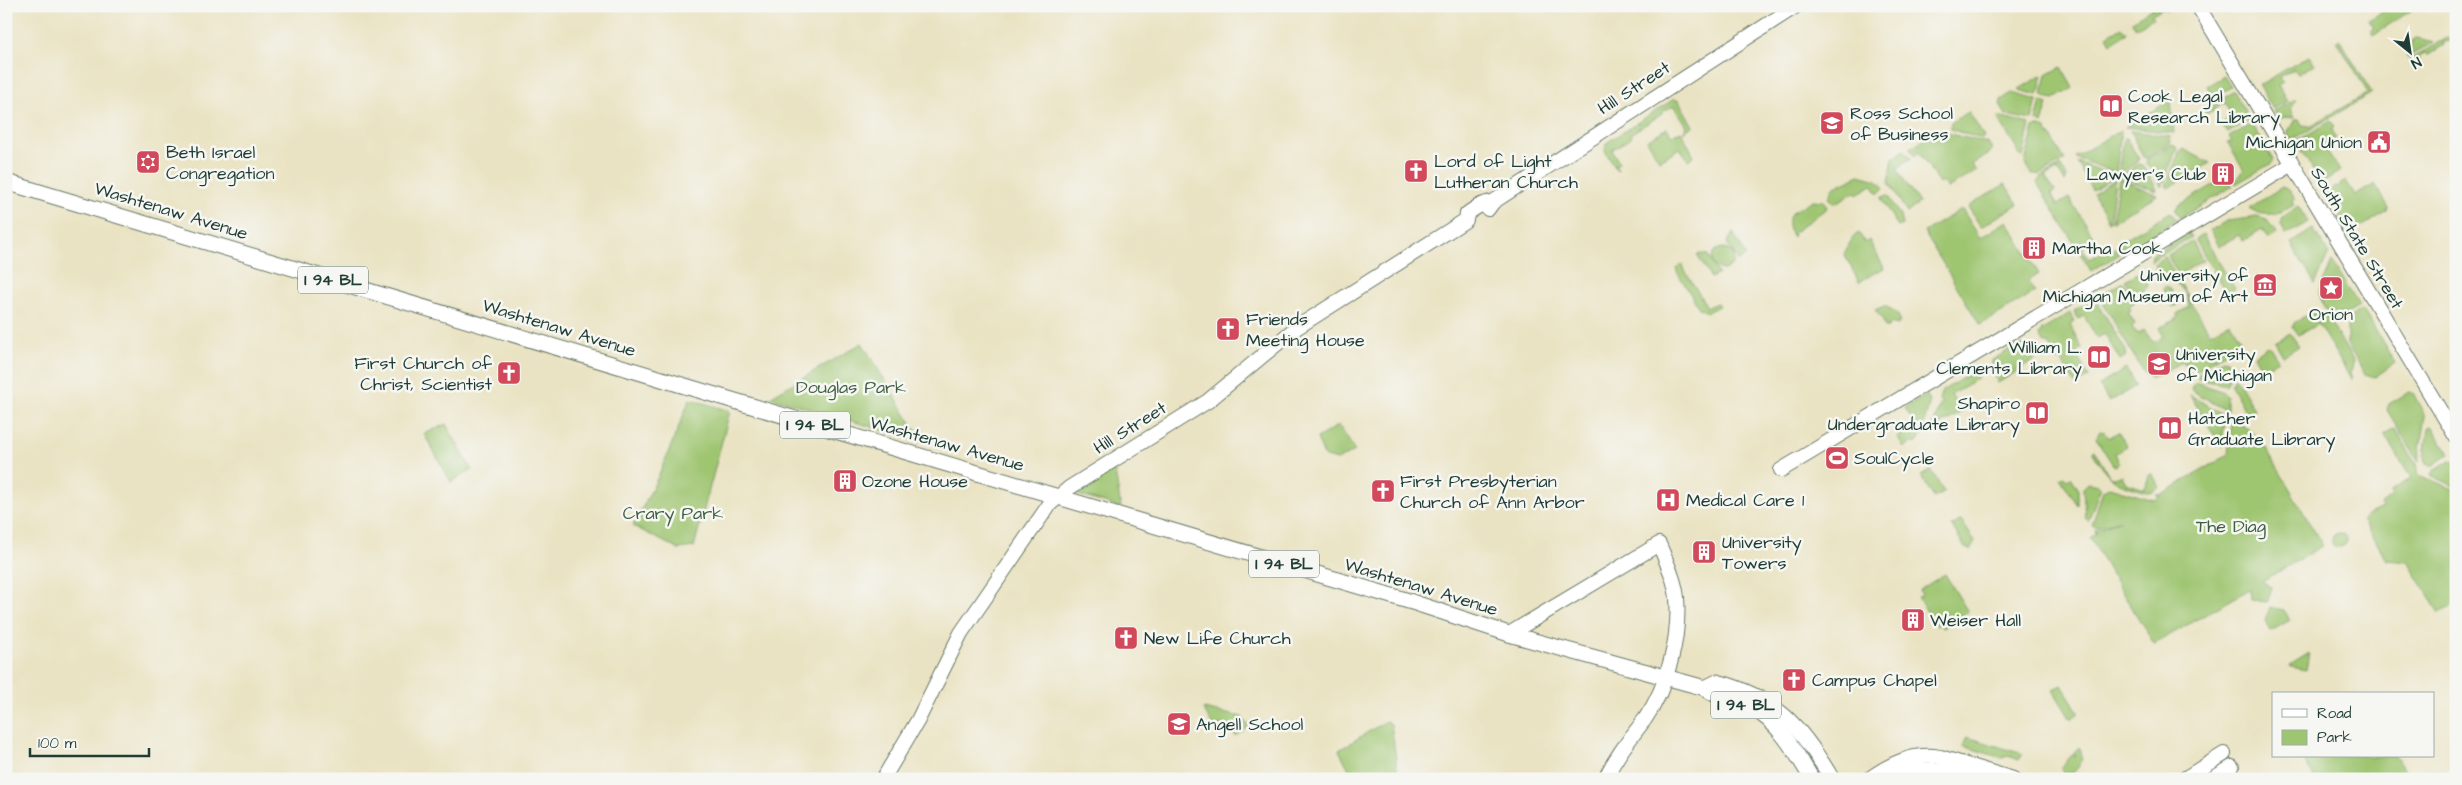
<svg xmlns="http://www.w3.org/2000/svg" width="2462" height="785" viewBox="0 0 2462 785" font-family="'Architects Daughter',sans-serif">
	<style>
		.green { fill: #9ec570; stroke: #5e8152 }
		.lines { fill: none; stroke-linecap: round; stroke-linejoin: round }
		.secondary-casing { stroke: #676; stroke-width: 16 }
		.primary-casing { stroke: #676; stroke-width: 17 }
		.secondary { stroke: #fff; stroke-width: 14 }
		.primary { stroke: #fff; stroke-width: 15 }
		.labels { text-anchor: middle; dominant-baseline: central; stroke-width: 5; stroke-linejoin: round; paint-order: stroke }
		.shield { fill: #f6f6f2; stroke: #60746d; stroke-width: 1 }
		.shield-label { font-size: 16px; font-weight: bold; fill: #1f3d34 }
		.street-label { font-size: 18px; fill: #1f3d34; stroke: #f6f6f2 }
		.poi-label { font-size: 18px; fill: #1f3d34; stroke: #f6f6f2; text-anchor: start }
		.park-label { font-size: 18px; fill: #3f5f43; stroke: #f6f6f2 }
	</style>
	<rect width="100%" height="100%" fill="#f6f6f2"/>
	<filter id="ink" filterUnits="userSpaceOnUse"><feTurbulence type="fractalNoise" baseFrequency=".02" numOctaves="2"/><feDisplacementMap in="SourceGraphic" scale="10" xChannelSelector="R" yChannelSelector="G"/><feConvolveMatrix kernelMatrix="1 2 1 2 8 2 1 2 1" color-interpolation-filters="sRGB"/></filter>
	<filter id="wash" filterUnits="userSpaceOnUse"><feTurbulence type="fractalNoise" baseFrequency=".0096" numOctaves="4" result="noise"/><feDisplacementMap in="SourceGraphic" scale="20" xChannelSelector="R" yChannelSelector="G"/><feGaussianBlur stdDeviation="1.12" result="paint"/><feColorMatrix in="noise" values="0 0 0 0 0 0 0 0 0 0 0 0 0 0 0 0 0 1.4 0 .05"/><feComposite in="paint" operator="in"/></filter>
	<g filter="url(#wash)">
		<rect width="100%" height="100%" fill="#eae3c3"/>
		<g class="green">
			<polygon points="2156,6 2173,6 2166,10 2164,7 2151,15 2153,18 2135,28 2132,21"/>
			<polygon points="2392,6 2418,6 2373,35 2371,30 2374,28 2369,20"/>
			<polygon points="2122,27 2127,33 2111,43 2107,36"/>
			<polygon points="2449,37 2453,40 2443,43 2444,45 2427,56 2425,54 2419,57 2420,60 2416,62 2414,59 2408,62 2407,61"/>
			<polygon points="2416,38 2434,42 2406,58 2413,40"/>
			<polygon points="2339,39 2372,93 2292,140 2287,133 2294,121 2299,119 2302,125 2310,126 2368,93 2337,41"/>
			<polygon points="2309,56 2315,64 2298,74 2294,69 2280,77 2283,82 2278,85 2287,101 2273,109 2259,85"/>
			<polygon points="2061,67 2073,88 2054,99 2044,97 2042,94 2047,75"/>
			<polygon points="2043,75 2038,95 2019,90 2019,89"/>
			<polygon points="2224,76 2231,87 2213,97 2207,86"/>
			<polygon points="2234,91 2250,120 2228,133 2220,124 2232,117 2225,103 2206,114 2204,110"/>
			<polygon points="2012,93 2037,100 2032,120 2006,115 2000,105 2001,100"/>
			<polygon points="1674,99 1679,101 1693,126 1683,132 1687,126 1675,107 1671,107 1662,112 1662,114 1630,134 1632,137 1612,150 1619,163 1615,165 1618,170 1616,169 1605,151 1606,143"/>
			<polygon points="2296,99 2291,110 2295,118 2284,117 2279,119 2274,111"/>
			<polygon points="2041,101 2048,104 2042,124 2036,120"/>
			<polygon points="2169,101 2171,102 2174,133 2125,127"/>
			<polygon points="1969,112 1984,137 1982,139 1950,129 1951,122"/>
			<polygon points="1997,117 2030,124 2023,157 2022,158"/>
			<polygon points="2331,121 2335,127 2332,130 2336,138 2324,146 2340,171 2321,183 2300,149 2303,147 2298,140"/>
			<polygon points="2252,124 2273,160 2270,164 2236,184 2232,179 2239,177 2244,170 2228,143 2232,141 2229,137"/>
			<polygon points="2037,126 2046,129 2065,160 2039,175 2032,174 2025,162 2034,128"/>
			<polygon points="1667,128 1672,135 1681,131 1694,156 1688,160 1680,148 1659,160 1647,140"/>
			<polygon points="2121,130 2116,173 2076,158 2075,157"/>
			<polygon points="1937,131 1988,143 1992,150 1988,155 1972,164 1977,171 1947,188 1942,181 1939,183 1919,152 1914,156 1910,148"/>
			<polygon points="2130,131 2170,136 2171,142 2146,158 2143,157"/>
			<polygon points="2124,138 2126,138 2139,159 2138,162 2118,174"/>
			<polygon points="2172,144 2177,148 2162,187 2146,163 2147,159"/>
			<polygon points="2183,149 2210,163 2168,188 2166,186 2180,150"/>
			<polygon points="1904,150 1911,158 1897,169 1919,203 1907,213 1889,182 1893,158"/>
			<polygon points="2077,162 2114,176 2114,177 2092,190"/>
			<polygon points="2139,164 2143,165 2157,189 2156,191 2119,176"/>
			<polygon points="2060,166 2067,177 2065,182 2057,170 2045,177 2055,191 2051,194 2057,205 2069,198 2095,239 2082,248 2089,259 2102,252 2104,254 2116,247 2120,254 2091,271 2037,183 2041,177"/>
			<polygon points="1859,175 1877,180 1884,188 1878,194 1872,185 1857,194 1855,192 1834,204 1829,198 1833,188"/>
			<polygon points="2119,178 2157,195 2113,221 2112,221"/>
			<polygon points="2225,178 2233,186 2180,218 2175,210 2178,206"/>
			<polygon points="2115,179 2110,221 2109,221 2093,193"/>
			<polygon points="2346,181 2355,196 2375,184 2389,208 2388,211 2354,231 2350,225 2347,227 2327,193"/>
			<polygon points="2005,184 2018,204 1981,227 1968,207"/>
			<path d="M2282,187L2289,190L2295,199L2292,202L2294,205C2279,214 2265,219 2249,208Z"/>
			<polygon points="1885,196 1888,196 1900,216 1902,225 1898,227 1881,198"/>
			<path d="M1813,200L1824,201L1827,208L1794,232L1793,237C1779,215 1796,210 1813,200Z"/>
			<polygon points="2298,206 2308,222 2286,235 2281,225 2283,217"/>
			<polygon points="1962,209 1980,238 2007,221 2039,274 2028,281 2035,292 1980,325 1924,232"/>
			<polygon points="2171,212 2176,220 2123,252 2119,242"/>
			<polygon points="2257,217 2267,220 2277,234 2268,239 2262,229 2243,241 2239,235 2219,246 2210,230 2227,221"/>
			<polygon points="2313,229 2329,253 2315,284 2291,243"/>
			<polygon points="1733,233 1746,256 1738,261 1727,243"/>
			<polygon points="1859,233 1865,243 1869,240 1884,268 1859,282 1844,254 1853,237"/>
			<polygon points="2188,233 2191,237 2151,261 2152,255"/>
			<polygon points="2203,235 2235,289 2227,294 2195,239"/>
			<polygon points="2192,241 2203,260 2179,275 2167,255"/>
			<circle cx="1723" cy="259" r="11"/>
			<polygon points="1700,254 1708,255 1718,274 1711,278 1697,255"/>
			<path d="M2165,257L2210,333L2230,322L2242,342L2192,373L2183,361L2151,379C2143,376 2107,309 2099,296L2123,282L2135,302L2129,306L2131,310L2128,312L2135,324L2132,327L2137,334L2144,330L2152,341H2158L2163,335L2159,328L2177,319L2178,313L2189,307C2187,286 2177,286 2163,278C2159,275 2156,268 2154,264Z"/>
			<polygon points="2332,262 2359,306 2345,314 2327,311 2318,294"/>
			<polygon points="1681,264 1707,307 1717,303 1719,306 1707,312 1699,308 1677,272 1676,269"/>
			<polygon points="2140,272 2148,285 2143,291 2133,295 2125,280"/>
			<polygon points="2165,286 2171,289 2178,302 2176,306 2171,306 2163,289"/>
			<polygon points="2095,298 2126,351 2126,356 2120,360 2105,334 2097,338 2084,316 2078,319 2074,311"/>
			<path d="M1884,306C1893,310 1898,311 1900,321L1898,325L1890,323L1888,327H1885L1882,318L1875,310Z"/>
			<polygon points="2361,310 2364,311 2395,363 2375,377 2365,374 2347,344 2347,319"/>
			<polygon points="2070,313 2075,322 2070,325 2082,348 2077,351 2079,355 2077,356 2089,377 2075,385 2061,360 2058,361 2048,344 2043,342 2039,335 2042,333 2041,331"/>
			<polygon points="2312,313 2326,315 2353,360 2350,372 2352,380 2318,324 2298,335 2293,327 2294,323"/>
			<polygon points="2290,333 2299,346 2283,356 2275,342"/>
			<polygon points="862,343 923,442 770,397"/>
			<polygon points="2018,345 2027,347 2035,360 1998,383 1990,369 1992,367 1992,360"/>
			<polygon points="2267,346 2270,347 2278,360 2262,369 2254,355"/>
			<polygon points="2223,359 2227,360 2233,370 2226,385 2198,379 2198,374"/>
			<polygon points="2126,369 2136,386 2109,402 2099,385"/>
			<polygon points="1974,371 1978,378 1951,395 1961,412 1946,422 1943,421 1939,428 1931,427 1932,424 1934,424 1941,402 1939,401 1942,391"/>
			<polygon points="2235,377 2254,409 2247,414 2231,385"/>
			<polygon points="2198,383 2224,392 2227,395 2227,411 2191,390 2193,385"/>
			<polygon points="2409,392 2413,393 2425,416 2418,461 2387,410 2389,404"/>
			<polygon points="1927,395 1930,401 1923,427 1914,423 1905,408"/>
			<polygon points="2190,395 2225,415 2222,447 2221,446"/>
			<polygon points="690,399 730,411 694,547 678,549 633,526 659,475"/>
			<polygon points="2233,420 2251,431 2256,438 2259,436 2323,546 2262,581 2272,588 2267,602 2251,600 2250,589 2154,644 2090,538 2096,534 2095,530 2120,520 2096,527 2092,525 2103,490 2109,487 2154,500 2160,496 2156,494 2162,494 2228,455 2231,422"/>
			<polygon points="446,424 472,470 451,482 424,434"/>
			<polygon points="1339,425 1355,451 1337,460 1324,456 1317,438"/>
			<polygon points="2430,426 2433,427 2449,454 2432,466 2426,463 2424,458 2428,428"/>
			<polygon points="1912,428 1922,431 1918,442 1915,444 1914,442 1904,448 1897,437"/>
			<polygon points="2395,428 2418,468 2418,475 2456,490 2456,604 2440,613 2408,562 2387,560 2363,520 2367,515 2382,508 2380,505 2393,496 2390,491 2411,478 2384,434"/>
			<polygon points="2100,431 2105,432 2109,438 2118,432 2127,446 2115,453 2119,463 2116,466 2113,465 2096,438"/>
			<path d="M2094,450L2110,477L2122,476L2126,483L2145,489L2149,475L2152,474L2160,487L2150,493C2117,483 2111,484 2093,453Z"/>
			<polygon points="2452,460 2456,464 2456,487 2431,475 2433,471"/>
			<polygon points="1109,470 1115,471 1121,508 1075,494"/>
			<polygon points="1931,470 1944,492 1934,498 1921,476"/>
			<polygon points="2064,476 2067,479 2071,477 2078,488 2078,505 2060,478"/>
			<polygon points="2088,483 2099,485 2101,487 2088,521 2085,517 2083,488"/>
			<polygon points="1961,520 1975,542 1970,550 1965,548 1952,526"/>
			<circle cx="2339" cy="540" r="7"/>
			<polygon points="1945,574 1968,612 1942,628 1940,624 1936,626 1918,597 1922,595 1919,590"/>
			<polygon points="2270,607 2284,610 2290,620 2271,631 2265,621"/>
			<polygon points="2309,653 2306,670 2291,667 2290,665"/>
			<polygon points="2062,685 2079,713 2072,718 2070,718 2053,690"/>
			<polygon points="1203,709 1242,717 1249,727 1235,736 1226,723 1214,728"/>
			<polygon points="1386,721 1391,724 1398,773 1381,779 1354,779 1339,750"/>
			<polygon points="1967,737 2023,754 2019,760 2008,756 2002,758 1963,746"/>
			<path d="M2079,747C2085,756 2080,767 2073,773L2064,774L2061,768L2072,755L2075,756L2074,752Z"/>
			<polygon points="2301,756 2396,756 2409,779 2315,779"/>
		</g>
	</g>
	<g filter="url(#ink)">
		<g class="lines">
			<defs>
				<g id="secondary">
					<polyline points="2198,6 2456,437"/>
					<polyline points="1488,209 1493,202 1796,6"/>
					<polyline points="1781,470 2291,165"/>
					<path d="M1509,634L1659,544C1666,561 1675,579 1677,598C1680,637 1668,686 1645,719C1630,739 1616,756 1605,779"/>
					<path d="M883,779L918,720L961,633L1049,505L1069,488L1208,401L1296,328L1466,220L1467,214C1475,208 1482,203 1493,202"/>
					<path d="M1869,779C1890,764 1913,752 1940,757L2013,779"/>
					<path d="M1888,779C1918,763 1942,770 1973,779"/>
					<polyline points="2184,779 2224,754"/>
					<polyline points="2212,779 2232,767"/>
				</g>
				<g id="primary">
					<path d="M6,182L745,404L1412,602L1509,634L1705,688C1718,699 1737,700 1752,708C1780,723 1796,753 1812,779"/>
					<path d="M1705,688L1717,682C1777,698 1801,727 1832,779"/>
				</g>
			</defs>
			<use href="#secondary" class="secondary-casing"/>
			<use href="#primary" class="primary-casing"/>
			<use href="#secondary" class="secondary"/>
			<use href="#primary" class="primary"/>
		</g>
	</g>
	<defs>
		<symbol id="library-square" viewBox="-11 -11 22 22"><rect x="-9" y="-9" width="18" height="18" rx="4" fill="#d1495b" stroke="#f6f6f2"/><path d="M-6-4Q-3-5.5-.7-3.5V5Q-3 3-6 4ZM6-4Q3-5.5 .7-3.5V5Q3 3 6 4Z" fill="#fff"/></symbol>
		<symbol id="university-square" viewBox="-11 -11 22 22"><rect x="-9" y="-9" width="18" height="18" rx="4" fill="#d1495b" stroke="#f6f6f2"/><path d="M0-5L7-2L0 1L-7-2ZM-4 1L0 2.5L4 1V4Q0 6-4 4Z" fill="#fff"/></symbol>
		<symbol id="civic-square" viewBox="-11 -11 22 22"><rect x="-9" y="-9" width="18" height="18" rx="4" fill="#d1495b" stroke="#f6f6f2"/><path d="M-.6-6.5H3V-4.5H.6V-3L4-1V1h2V6H-6V1h2V-1L-.6-3ZM-1.2 2.5V6h2.4V2.5Z" fill="#fff"/></symbol>
		<symbol id="synagogue-square" viewBox="-11 -11 22 22"><rect x="-9" y="-9" width="18" height="18" rx="4" fill="#d1495b" stroke="#f6f6f2"/><path d="M0-6.5L5.6 3.2H-5.6ZM0 6.5L5.6-3.2H-5.6Z" fill="#fff"/></symbol>
		<symbol id="church-square" viewBox="-11 -11 22 22"><rect x="-9" y="-9" width="18" height="18" rx="4" fill="#d1495b" stroke="#f6f6f2"/><path d="M-1.2-6h2.4v3.5h3.3v2.4h-3.3V6h-2.4V-.1h-3.3v-2.4h3.3Z" fill="#fff"/></symbol>
		<symbol id="building-square" viewBox="-11 -11 22 22"><rect x="-9" y="-9" width="18" height="18" rx="4" fill="#d1495b" stroke="#f6f6f2"/><path d="M-4-6H4V6H1V3H-1V6H-4ZM-2.5-4.3h1.7v1.8h-1.7ZM.8-4.3h1.7v1.8H.8ZM-2.5-1h1.7V.8h-1.7ZM.8-1h1.7V.8H.8Z" fill="#fff"/></symbol>
		<symbol id="museum-square" viewBox="-11 -11 22 22"><rect x="-9" y="-9" width="18" height="18" rx="4" fill="#d1495b" stroke="#f6f6f2"/><path d="M0-6L6-3V-2H-6V-3ZM-5-1h2V3h-2ZM-1-1h2V3h-2ZM3-1h2V3H3ZM-6 4H6V6H-6Z" fill="#fff"/></symbol>
		<symbol id="sight-square" viewBox="-11 -11 22 22"><rect x="-9" y="-9" width="18" height="18" rx="4" fill="#d1495b" stroke="#f6f6f2"/><path d="M0-6L1.8-2.2L6-1.7L2.9 1.2L3.7 5.4L0 3.3L-3.7 5.4L-2.9 1.2L-6-1.7L-1.8-2.2Z" fill="#fff"/></symbol>
		<symbol id="stadium-square" viewBox="-11 -11 22 22"><rect x="-9" y="-9" width="18" height="18" rx="4" fill="#d1495b" stroke="#f6f6f2"/><path d="M0-5a6.5 5 0 1 0 0 10a6.5 5 0 1 0 0-10ZM-3.5-1.8h7v3.6h-7Z" fill="#fff"/></symbol>
		<symbol id="hospital-square" viewBox="-11 -11 22 22"><rect x="-9" y="-9" width="18" height="18" rx="4" fill="#d1495b" stroke="#f6f6f2"/><path d="M-5-5h3v3.5h4V-5h3V5h-3V1.5h-4V5h-3Z" fill="#fff"/></symbol>
		<symbol id="school-square" viewBox="-11 -11 22 22"><rect x="-9" y="-9" width="18" height="18" rx="4" fill="#d1495b" stroke="#f6f6f2"/><path d="M0-5L7-2L0 1L-7-2ZM-4 1L0 2.5L4 1V4Q0 6-4 4Z" fill="#fff"/></symbol>
	</defs>
	<g fill-rule="evenodd">
		<use href="#library-square" x="2097" y="92" width="28" height="28"/>
		<use href="#university-square" x="1818" y="109" width="28" height="28"/>
		<use href="#civic-square" x="2365" y="128" width="28" height="28"/>
		<use href="#synagogue-square" x="134" y="148" width="28" height="28"/>
		<use href="#church-square" x="1402" y="157" width="28" height="28"/>
		<use href="#building-square" x="2209" y="160" width="28" height="28"/>
		<use href="#building-square" x="2020" y="234" width="28" height="28"/>
		<use href="#museum-square" x="2251" y="271" width="28" height="28"/>
		<use href="#sight-square" x="2317" y="274" width="28" height="28"/>
		<use href="#church-square" x="1214" y="315" width="28" height="28"/>
		<use href="#library-square" x="2085" y="343" width="28" height="28"/>
		<use href="#university-square" x="2145" y="350" width="28" height="28"/>
		<use href="#church-square" x="495" y="359" width="28" height="28"/>
		<use href="#library-square" x="2023" y="399" width="28" height="28"/>
		<use href="#library-square" x="2156" y="414" width="28" height="28"/>
		<use href="#stadium-square" x="1823" y="444" width="28" height="28"/>
		<use href="#building-square" x="831" y="467" width="28" height="28"/>
		<use href="#church-square" x="1369" y="477" width="28" height="28"/>
		<use href="#hospital-square" x="1654" y="486" width="28" height="28"/>
		<use href="#building-square" x="1690" y="538" width="28" height="28"/>
		<use href="#building-square" x="1899" y="606" width="28" height="28"/>
		<use href="#church-square" x="1112" y="624" width="28" height="28"/>
		<use href="#church-square" x="1780" y="666" width="28" height="28"/>
		<use href="#school-square" x="1165" y="710" width="28" height="28"/>
	</g>
	<g class="labels">
		<g class="shield">
			<rect x="298" y="266.5" width="70" height="27" rx="4"/>
			<rect x="780" y="411.5" width="70" height="27" rx="4"/>
			<rect x="1249" y="550.5" width="70" height="27" rx="4"/>
			<rect x="1711" y="691.5" width="70" height="27" rx="4"/>
		</g>
		<g class="shield-label">
			<text x="333" y="280">I 94 BL</text>
			<text x="815" y="425">I 94 BL</text>
			<text x="1284" y="564">I 94 BL</text>
			<text x="1746" y="705">I 94 BL</text>
		</g>
		<g class="street-label">
			<text transform="translate(1634 88) rotate(-33)">Hill Street</text>
			<text transform="translate(171 211) rotate(17)">Washtenaw Avenue</text>
			<text transform="translate(2357 238) rotate(59)">South State Street</text>
			<text transform="translate(559 328) rotate(17)">Washtenaw Avenue</text>
			<text transform="translate(1130 428) rotate(-32)">Hill Street</text>
			<text transform="translate(947 444) rotate(16)">Washtenaw Avenue</text>
			<text transform="translate(1421 587) rotate(17)">Washtenaw Avenue</text>
		</g>
		<g class="poi-label">
			<text x="2128" y="96">Cook Legal<tspan x="2128" dy="21">Research Library</tspan></text>
			<text x="1850" y="113">Ross School<tspan x="1850" dy="21">of Business</tspan></text>
			<text x="2362" y="142" text-anchor="end">Michigan Union</text>
			<text x="166" y="152">Beth Israel<tspan x="166" dy="21">Congregation</tspan></text>
			<text x="1434" y="161">Lord of Light<tspan x="1434" dy="21">Lutheran Church</tspan></text>
			<text x="2206" y="174" text-anchor="end">Lawyer's Club</text>
			<text x="2052" y="248">Martha Cook</text>
			<text x="2248" y="275" text-anchor="end">University of<tspan x="2248" dy="21">Michigan Museum of Art</tspan></text>
			<text x="2331" y="314" text-anchor="middle">Orion</text>
			<text x="1246" y="319">Friends<tspan x="1246" dy="21">Meeting House</tspan></text>
			<text x="2082" y="347" text-anchor="end">William L.<tspan x="2082" dy="21">Clements Library</tspan></text>
			<text x="2176" y="354">University<tspan x="2176" dy="21">of Michigan</tspan></text>
			<text x="492" y="363" text-anchor="end">First Church of<tspan x="492" dy="21">Christ, Scientist</tspan></text>
			<text x="2020" y="403" text-anchor="end">Shapiro<tspan x="2020" dy="21">Undergraduate Library</tspan></text>
			<text x="2188" y="418">Hatcher<tspan x="2188" dy="21">Graduate Library</tspan></text>
			<text x="1854" y="458">SoulCycle</text>
			<text x="862" y="481">Ozone House</text>
			<text x="1400" y="481">First Presbyterian<tspan x="1400" dy="21">Church of Ann Arbor</tspan></text>
			<text x="1686" y="500">Medical Care 1</text>
			<text x="1722" y="542">University<tspan x="1722" dy="21">Towers</tspan></text>
			<text x="1930" y="620">Weiser Hall</text>
			<text x="1144" y="638">New Life Church</text>
			<text x="1812" y="680">Campus Chapel</text>
			<text x="1196" y="724">Angell School</text>
		</g>
		<g class="park-label">
			<text x="851" y="387">Douglas Park</text>
			<text x="673" y="513">Crary Park</text>
			<text x="2231" y="526">The Diag</text>
		</g>
	</g>
	<rect width="2462" height="785" fill="none" stroke="#f6f6f2" stroke-width="25"/>
	<rect x="2272" y="692" width="162" height="65" fill="#f6f6f2" stroke="#a0aca6"/>
	<rect x="2282" y="709" width="25" height="8" fill="#ffffff" stroke="#a0aca6"/>
	<text x="2317" y="718" font-size="15" fill="#1f3d34">Road</text>
	<rect x="2282" y="730" width="25" height="15" fill="#9ec570" stroke="#a0aca6"/>
	<text x="2317" y="742" font-size="15" fill="#1f3d34">Park</text>
	<g transform="translate(2410 52) rotate(150)" stroke="#f6f6f2" stroke-width="4" paint-order="stroke">
	<path d="M0-4L9 19L0 12L-9 19Z" fill="#1f3d34"/>
	<text y="-8" font-size="14" font-weight="bold" text-anchor="middle" fill="#1f3d34">N</text>
	</g>
	<path d="M30 748v8h119v-8" fill="none" stroke="#1f3d34" stroke-width="2.5"/>
	<text x="38" y="748" font-size="15" fill="#1f3d34" stroke="#f6f6f2" stroke-width="4" paint-order="stroke">100 m</text>
</svg>
